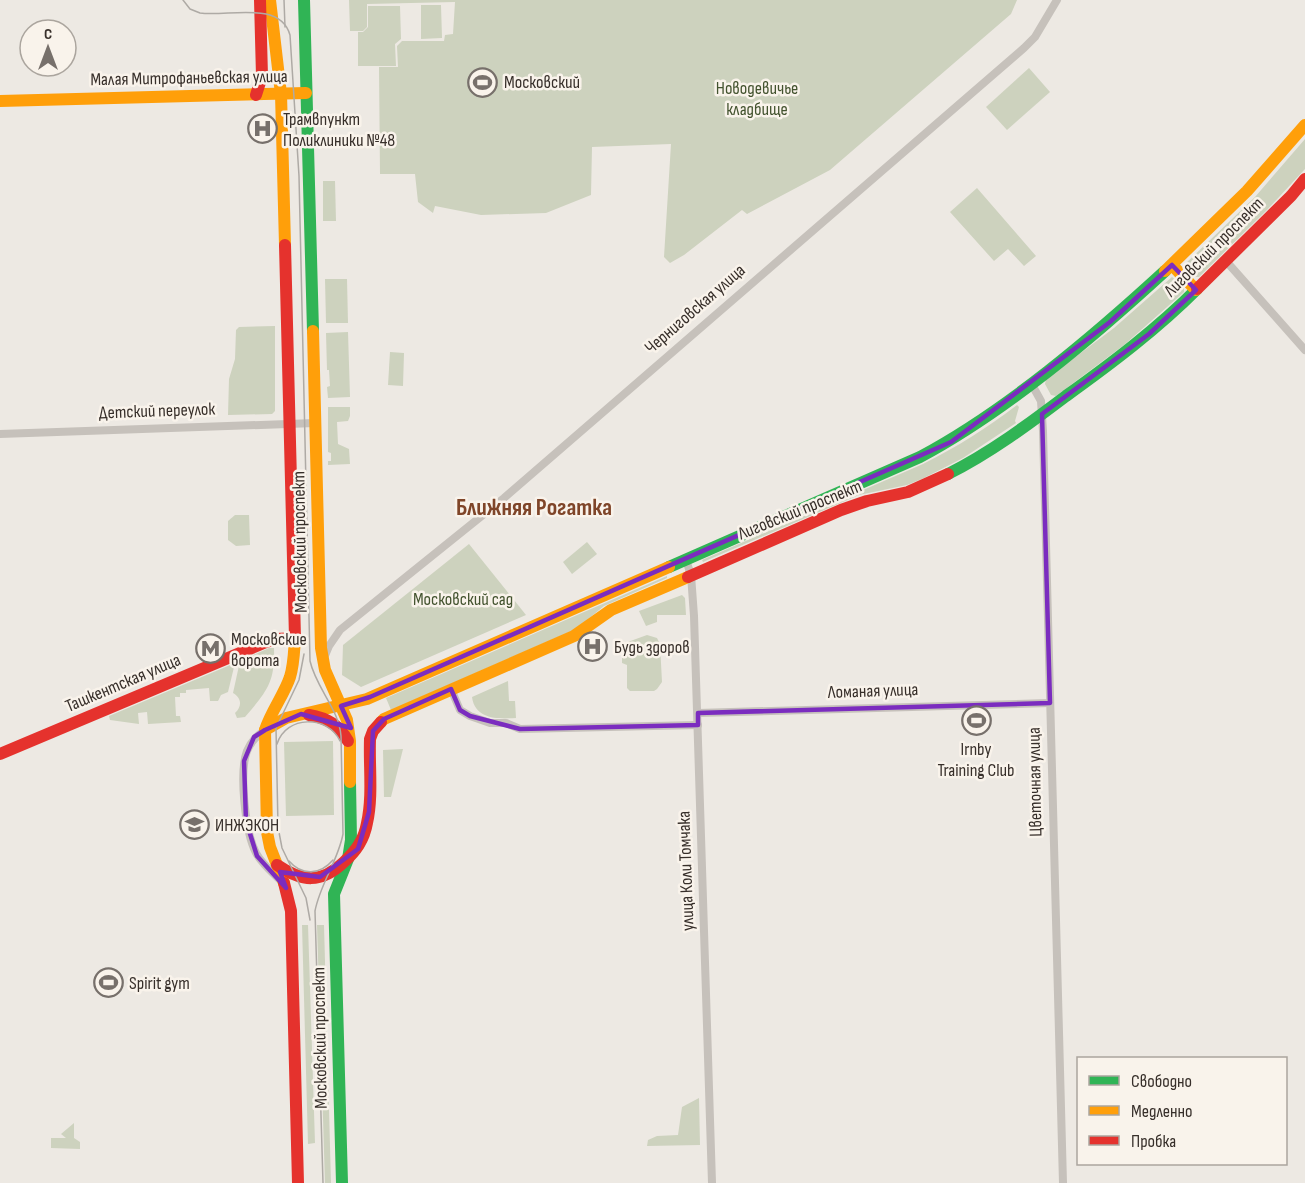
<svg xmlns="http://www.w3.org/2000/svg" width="1305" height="1183" viewBox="0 0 1305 1183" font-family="'Sofia Sans Condensed',sans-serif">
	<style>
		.green { fill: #cdd2be }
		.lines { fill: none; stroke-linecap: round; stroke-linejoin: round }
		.street { stroke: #c6c1bb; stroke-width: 8 }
		.fast { stroke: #30b455; stroke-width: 12 }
		.slow { stroke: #ff9f0a; stroke-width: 12 }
		.jam { stroke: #e5322d; stroke-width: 12 }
		.tram { stroke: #aeaaa5; stroke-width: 1.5 }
		.marked { fill: none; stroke: #7b2cbf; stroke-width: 4.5; stroke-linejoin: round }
		.labels { text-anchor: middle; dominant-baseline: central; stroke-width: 5; stroke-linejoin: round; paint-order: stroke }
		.street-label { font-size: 18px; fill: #372f2a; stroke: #f9f3eb }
		.poi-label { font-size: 18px; fill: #372f2a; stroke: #f9f3eb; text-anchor: start }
		.park-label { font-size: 18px; fill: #43532f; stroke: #f9f3eb }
		.district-label { font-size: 24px; font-weight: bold; fill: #7f4529; stroke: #f9f3eb }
	</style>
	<rect width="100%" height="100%" fill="#ede9e3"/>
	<g class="green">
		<polygon points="349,0 1017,0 1011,14 830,170 747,214 742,210 684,255 670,263 664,257 671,144 592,147 591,195 546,213 481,215 435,206 433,213 418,202 415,174 380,174 379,67 398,67 397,46 402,41 444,41 445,35 453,34 455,2 367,4 367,27 363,31 350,31"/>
		<polygon points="421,5 441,5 442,38 421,39"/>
		<polygon points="368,6 400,6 401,39 395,44 396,66 358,66 358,32 363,32 368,27"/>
		<polygon points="1029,68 1050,92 1007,130 986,107"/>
		<polygon points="1305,139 1305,169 1266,211 1199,277 1194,277 1185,267 1184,265 1255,197"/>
		<polygon points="323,181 335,181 336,221 323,221"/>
		<polygon points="977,188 1036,256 1024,266 1008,249 994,261 950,212"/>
		<polygon points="1172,277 1184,288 1184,292 1124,345 1056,396 1051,395 1045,384 1046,379 1114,328"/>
		<polygon points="325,279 347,279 348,323 326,323"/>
		<polygon points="275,326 275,411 272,414 228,415 229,379 235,359 236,330 239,327"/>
		<polygon points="348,332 350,397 328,398 327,387 330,386 329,370 327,370 326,333"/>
		<polygon points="390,352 404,353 403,386 388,385"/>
		<path d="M1017,405L1019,407L1015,421L1016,423L963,458L924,478L907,485L859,495L703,562L702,560L923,464C957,447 987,428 1017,405Z"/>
		<polygon points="328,407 350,407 350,416 348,421 337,422 338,444 349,449 350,464 328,465 328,461 331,461 331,453 328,452"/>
		<polygon points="235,515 249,515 250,545 236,546 228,540 228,521"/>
		<polygon points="587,542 597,554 572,574 563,562"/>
		<polygon points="469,544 526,615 361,687 342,675 343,645"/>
		<polygon points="667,576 667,578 604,606 576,629 391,710 386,698"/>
		<polygon points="682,595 685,598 686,615 657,615 657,622 646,626 639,611"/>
		<polygon points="647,635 657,638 660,644 662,682 657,689 654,691 630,691 627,688 627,665 622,663 622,648 625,643"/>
		<path d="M269,648H274C275,683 267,691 245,717L237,718L235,713C242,707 242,698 233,693L240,661Z"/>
		<polygon points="235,663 228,692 221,695 218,701 210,701 209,688 186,690 186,693 180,693 180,697 175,697 176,716 180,716 181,722 148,724 147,712 138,713 139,724 110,720 109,716"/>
		<path d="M508,681L509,701H515L516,718C499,719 475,720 472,697Z"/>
		<polygon points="333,741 334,815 286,816 284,742"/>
		<polygon points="403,749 391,797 384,797 383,750"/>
		<polygon points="302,925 308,925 315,1143 308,1144"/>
		<polygon points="317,925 324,925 331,1183 325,1183"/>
		<polygon points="699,1098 700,1145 647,1146 648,1140 657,1136 678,1135 682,1107"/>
		<polygon points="74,1123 74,1138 80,1142 80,1149 51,1148 51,1138 66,1138 61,1134"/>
	</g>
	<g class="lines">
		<g class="street">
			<polyline points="1226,261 1305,350"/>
			<polyline points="1031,383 1041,401 1043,431 1063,1183"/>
			<polyline points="0,434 315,423"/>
			<polyline points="686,560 691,575 694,616 712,1183"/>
			<polyline points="324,658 329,646 340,630 504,498 1024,48 1035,37 1057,0"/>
			<polyline points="451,689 460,710 470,716 490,723 506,723 520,729 698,725"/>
			<polyline points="698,713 1050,703"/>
			<path d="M265,730C257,736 251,741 247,751C239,772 245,832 256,853C262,864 272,872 281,881"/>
		</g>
		<g class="fast">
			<polyline points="304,0 313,331"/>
			<path d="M948,474C990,453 1029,424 1066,396C1112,363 1157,329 1197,289"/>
			<path d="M669,567L920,457C1006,411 1093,337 1165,271"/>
			<polyline points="342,1183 334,894 348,859 351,840 350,782"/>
		</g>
		<g class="slow">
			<polyline points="270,0 281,94 285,245"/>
			<polyline points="0,101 306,93"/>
			<polyline points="1172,265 1196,290"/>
			<polyline points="1165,271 1247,191 1305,125"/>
			<polyline points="313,331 321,648 325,670 347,720 350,741 350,782"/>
			<polyline points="381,722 384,719 574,636 611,610 688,577"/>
			<polyline points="265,730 286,718 367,699 669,567"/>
			<path d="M284,883L270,847L267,832L265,730C271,711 284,695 290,677C294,664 294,651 295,638"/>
		</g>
		<g class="jam">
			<polyline points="256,95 262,76 260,0"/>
			<polyline points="285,245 295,638"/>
			<polyline points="1197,289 1291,196 1305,179"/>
			<polyline points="688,577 841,510 867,501 908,492 948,474"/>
			<path d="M309,715C327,718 339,725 348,741"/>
			<polyline points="0,754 266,642 276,639 295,638"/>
			<path d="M277,865C302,882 321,884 344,862C356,851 364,840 367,823C373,796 369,767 370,739L373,731L381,722"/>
			<polyline points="284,883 291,911 298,1183"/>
		</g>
		<g class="tram">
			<path d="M183,0L190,9L200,13C228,17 280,0 290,35L299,176L310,661C316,688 339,709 341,736L343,834C338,861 320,884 315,911L323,1183"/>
			<polyline points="284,0 285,27"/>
			<polyline points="304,654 299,680 276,728 278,827 282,848 306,898 310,920"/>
			<path d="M277,744C286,715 328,715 340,741"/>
			<path d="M289,861C302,876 320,875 333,860"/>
		</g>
	</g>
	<path class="marked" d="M1172,265L1196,290L1149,334L1042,414L1050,703L698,713V725L520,729L470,716L460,710L451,689L384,719L373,731L369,812L358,849L320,877L280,872L286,888L257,856L246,821L244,761L254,737L265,730L301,714L351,728L341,706L370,697L951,442L1110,322Z"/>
	<defs>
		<symbol id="stadium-ring" viewBox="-11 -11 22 22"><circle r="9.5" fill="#f9f3eb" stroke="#77706b" stroke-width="1.5"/><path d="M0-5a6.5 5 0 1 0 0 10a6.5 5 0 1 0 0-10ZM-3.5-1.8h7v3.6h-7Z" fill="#77706b"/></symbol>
		<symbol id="hospital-ring" viewBox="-11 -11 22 22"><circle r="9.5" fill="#f9f3eb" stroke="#77706b" stroke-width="1.5"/><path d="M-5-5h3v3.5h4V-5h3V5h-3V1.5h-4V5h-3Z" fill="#77706b"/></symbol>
		<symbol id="metro-ring" viewBox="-11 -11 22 22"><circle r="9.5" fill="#f9f3eb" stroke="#77706b" stroke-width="1.5"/><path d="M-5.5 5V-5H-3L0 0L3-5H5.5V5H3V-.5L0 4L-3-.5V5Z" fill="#77706b"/></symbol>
		<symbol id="university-ring" viewBox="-11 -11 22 22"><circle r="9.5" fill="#f9f3eb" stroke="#77706b" stroke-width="1.5"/><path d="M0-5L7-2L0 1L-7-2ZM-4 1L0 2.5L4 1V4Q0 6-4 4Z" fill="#77706b"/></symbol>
	</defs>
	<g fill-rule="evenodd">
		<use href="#stadium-ring" x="466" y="66" width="33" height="33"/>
		<use href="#hospital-ring" x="246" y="112" width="33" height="33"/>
		<use href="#hospital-ring" x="576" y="630" width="33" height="33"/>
		<use href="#metro-ring" x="194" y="632" width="33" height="33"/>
		<use href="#stadium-ring" x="960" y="704" width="33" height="33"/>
		<use href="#university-ring" x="178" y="808" width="33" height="33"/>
		<use href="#stadium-ring" x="92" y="966" width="33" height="33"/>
	</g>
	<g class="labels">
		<g class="street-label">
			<text transform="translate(189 78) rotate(-1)">Малая Митрофаньевская улица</text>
			<text transform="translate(1214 247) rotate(-45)">Лиговский проспект</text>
			<text transform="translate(695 309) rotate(-41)">Черниговская улица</text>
			<text transform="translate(157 411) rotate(-2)">Детский переулок</text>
			<text transform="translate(800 510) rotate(-22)">Лиговский проспект</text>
			<text transform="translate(300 542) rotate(-91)">Московский проспект</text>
			<text transform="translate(123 683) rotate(-23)">Ташкентская улица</text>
			<text transform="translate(873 691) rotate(-2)">Ломаная улица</text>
			<text transform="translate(1035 782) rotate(-91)">Цветочная улица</text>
			<text transform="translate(686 871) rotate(-92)">улица Коли Томчака</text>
			<text transform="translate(320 1038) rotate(-91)">Московский проспект</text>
		</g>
		<g class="poi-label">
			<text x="504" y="82">Московский</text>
			<text x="283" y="119">Трамвпункт<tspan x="283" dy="21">Поликлиники №48</tspan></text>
			<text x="231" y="639">Московские<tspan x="231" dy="21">ворота</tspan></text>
			<text x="614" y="647">Будь здоров</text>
			<text x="976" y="749" text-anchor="middle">Irnby<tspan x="976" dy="21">Training Club</tspan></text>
			<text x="215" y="825">ИНЖЭКОН</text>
			<text x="129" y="983">Spirit gym</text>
		</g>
		<g class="park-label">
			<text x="757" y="88">Новодевичье<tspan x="757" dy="21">кладбище</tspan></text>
			<text x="463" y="599">Московский сад</text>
		</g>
		<g class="district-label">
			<text x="534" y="507">Ближняя Рогатка</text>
		</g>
	</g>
	<rect x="1077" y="1057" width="210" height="108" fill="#f9f3eb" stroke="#aba59e" stroke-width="1.5"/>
	<rect x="1089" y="1076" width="30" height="9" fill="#30b455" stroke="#aba59e" stroke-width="1.5"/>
	<text x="1131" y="1087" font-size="18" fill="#372f2a">Свободно</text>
	<rect x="1089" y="1106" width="30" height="9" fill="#ff9f0a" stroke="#aba59e" stroke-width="1.5"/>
	<text x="1131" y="1117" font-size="18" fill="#372f2a">Медленно</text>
	<rect x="1089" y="1136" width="30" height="9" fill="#e5322d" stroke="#aba59e" stroke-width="1.5"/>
	<text x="1131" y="1147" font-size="18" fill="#372f2a">Пробка</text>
	<g transform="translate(48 48)"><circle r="28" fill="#f9f3eb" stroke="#aba59e" stroke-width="1.5"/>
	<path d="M0-4.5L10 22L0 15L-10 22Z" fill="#77706b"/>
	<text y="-9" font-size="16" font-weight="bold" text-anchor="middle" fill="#372f2a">С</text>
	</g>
</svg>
